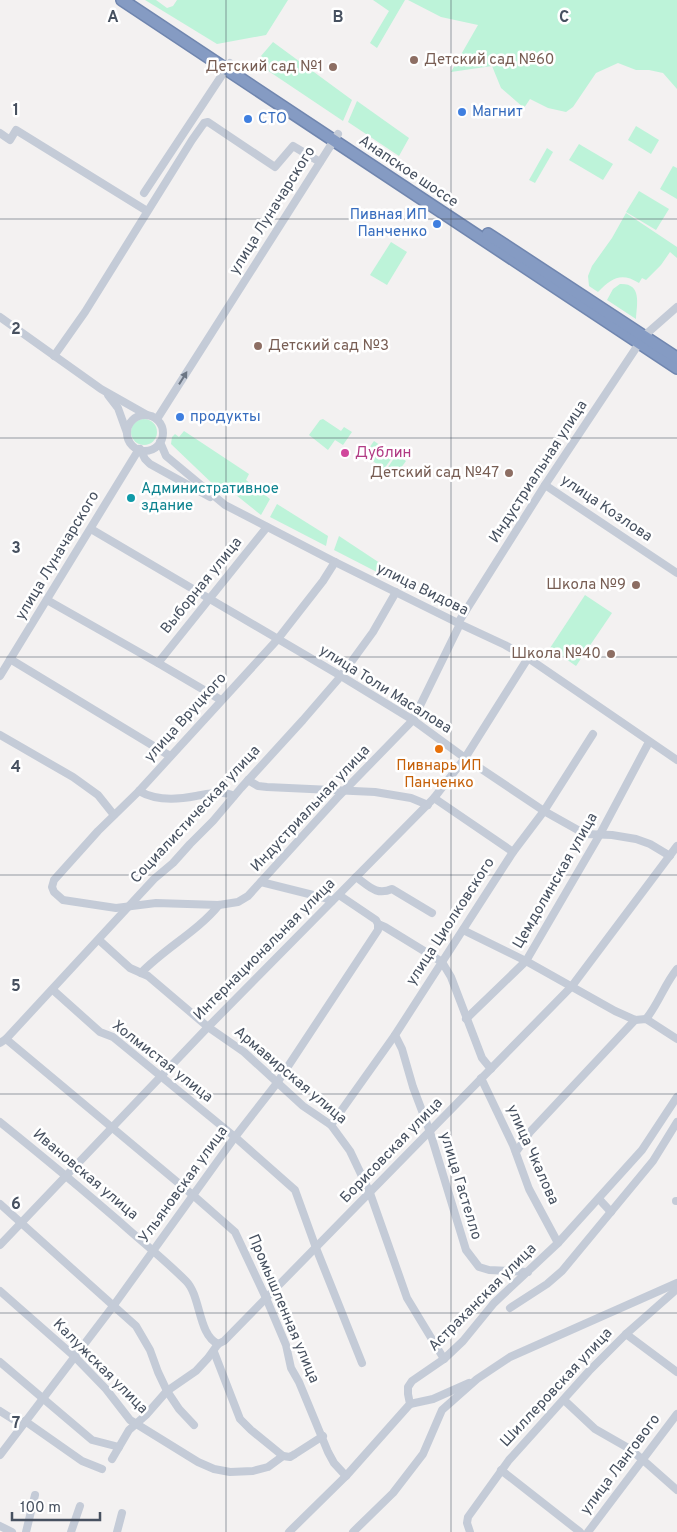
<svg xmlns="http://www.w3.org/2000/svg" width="677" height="1532" viewBox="0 0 677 1532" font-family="Overpass,sans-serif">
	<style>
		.green { fill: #bdf3d9 }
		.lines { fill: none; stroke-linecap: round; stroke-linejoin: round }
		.highway-casing { stroke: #7086af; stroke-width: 14 }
		.minor { stroke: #c4cbd7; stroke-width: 8 }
		.highway { stroke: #859bc3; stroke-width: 11 }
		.oneway { fill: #6c7684 }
		.grid { fill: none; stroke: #475160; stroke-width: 1; stroke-opacity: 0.55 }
		.education-dot { fill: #8d6e63; stroke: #fff; stroke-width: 2 }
		.shop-dot { fill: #3f7fe0; stroke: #fff; stroke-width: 2 }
		.hotel-dot { fill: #d1479c; stroke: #fff; stroke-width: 2 }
		.culture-dot { fill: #0f9aa8; stroke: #fff; stroke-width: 2 }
		.food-dot { fill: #e8710a; stroke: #fff; stroke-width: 2 }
		.labels { text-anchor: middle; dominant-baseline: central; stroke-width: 5; stroke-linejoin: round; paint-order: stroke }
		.education-label { font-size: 15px; fill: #785e54; stroke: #fff; text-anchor: end }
		.shop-label { font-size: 15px; fill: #366cbe; stroke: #fff; text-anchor: start }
		.street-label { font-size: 15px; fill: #475160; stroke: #fff }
		.hotel-label { font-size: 15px; fill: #b23c85; stroke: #fff; text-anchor: start }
		.culture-label { font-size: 15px; fill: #0d838f; stroke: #fff; text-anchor: start }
		.food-label { font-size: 15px; fill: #c56008; stroke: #fff }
		.grid-label { font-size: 16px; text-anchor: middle; font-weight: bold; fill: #475160; stroke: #fff; stroke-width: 5; stroke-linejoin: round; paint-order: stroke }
	</style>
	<rect width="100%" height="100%" fill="#f3f1f1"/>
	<g class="green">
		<polygon points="145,0 156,0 167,8 173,6 177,0 288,0 266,35 217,44"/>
		<polygon points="373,0 405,0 377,48 370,43 389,11"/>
		<polygon points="408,0 677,0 677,89 663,73 649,70 636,70 618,63 596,73 573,107 566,112 548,108 530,99 524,108 501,88 492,66 451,72 478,25 441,17"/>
		<polygon points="273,42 352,100 343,121 264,68 268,61 261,56"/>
		<polygon points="357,101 409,138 399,156 348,122"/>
		<polygon points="636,126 659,140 651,154 628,140"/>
		<polygon points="579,144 613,164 603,180 569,160"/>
		<polygon points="547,148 553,152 535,183 529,180"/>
		<polygon points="673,166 677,168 677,199 660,189"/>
		<polygon points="639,191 669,209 656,230 626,212"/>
		<path d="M626,213L677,247V258L670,252L661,265L646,280L642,278L639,283C621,272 612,278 598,292L589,286L588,276L592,266L612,238Z"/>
		<polygon points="391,242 407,252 387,285 370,275"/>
		<path d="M620,284C642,283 637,303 636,319L607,300L613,289Z"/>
		<polygon points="323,419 341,431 344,427 352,432 343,445 335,440 328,450 309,435 320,420"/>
		<circle cx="144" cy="432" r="13"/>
		<polygon points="184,431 249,474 246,480 270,499 261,515 236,495 217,488 171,444 172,437 175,434 179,437"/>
		<polygon points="374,441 394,455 384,469 364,455"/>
		<polygon points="401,448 406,452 402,458 406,461 395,476 386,470"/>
		<polygon points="277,504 328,536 326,546 270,517"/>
		<polygon points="339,536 410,583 406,587 334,550"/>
		<polygon points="585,595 612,613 576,666 550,648"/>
	</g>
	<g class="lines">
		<defs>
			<g id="highway">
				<polyline points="122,0 677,368"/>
				<polyline points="488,234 677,358"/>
			</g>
		</defs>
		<use href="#highway" class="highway-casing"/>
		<g class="minor">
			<polyline points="0,133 10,140 16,130 147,211"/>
			<polyline points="144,193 230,63"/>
			<polyline points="0,317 101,389 147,415"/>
			<polyline points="54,356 85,312 192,140 204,123 208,122 275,167 293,146 320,162"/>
			<polyline points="108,395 118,408 127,433"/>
			<circle cx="145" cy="433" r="18"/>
			<polyline points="157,419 338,134"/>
			<polyline points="160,442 166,456 225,505 335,562 460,624 505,645 528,658 677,760"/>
			<polyline points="140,449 145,459 150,464 210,497"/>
			<polyline points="545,485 677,573"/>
			<polyline points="91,529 341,676 413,720 465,758 544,811 585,834 612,835 636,839 650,844 670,856"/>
			<polyline points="335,562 323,581 277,640 139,791 98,831 54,880 52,887 54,892 63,900 116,908 156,903 219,905 238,902 248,896 337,798 413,720 460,624"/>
			<polyline points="47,600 158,663 221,700"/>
			<polyline points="458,623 545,485 644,336 677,307"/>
			<polyline points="10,659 170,756"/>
			<polyline points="158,663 267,527"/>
			<polyline points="0,676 139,449"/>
			<polyline points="0,735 73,777 98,795 114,815"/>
			<polyline points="248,780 258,786 267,787 375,792 411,798 428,805"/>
			<path d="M139,791C156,801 176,800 196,796C208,794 222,790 234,796"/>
			<polyline points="434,798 513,852"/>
			<path d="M356,877C369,886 376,896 392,889L432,913"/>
			<polyline points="261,882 325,898 332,901"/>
			<polyline points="339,895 376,920 378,924 385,927 442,962 451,977 482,1058 491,1069"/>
			<polyline points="463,930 526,961 615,1011 635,1020 646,1019 677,1039"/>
			<polyline points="99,940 130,968 148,976 208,1027 244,1052 303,1106 331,1125 350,1151 370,1193 407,1298 444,1359"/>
			<path d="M141,973C165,948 197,932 219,905"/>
			<polyline points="53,990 100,1032 113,1037 235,1137 295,1190 316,1248 362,1363"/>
			<polyline points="466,1019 526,961 599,836 649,742"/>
			<path d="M646,1019C659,1003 664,985 677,969"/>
			<polyline points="395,1035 402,1049 413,1087 430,1132 466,1250 479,1267 489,1270 528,1272"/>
			<polyline points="6,1039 194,1196 235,1232 266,1298 286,1345 291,1368 299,1382 328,1452 334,1463 346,1476"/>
			<polyline points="0,1043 6,1039 154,879 173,863 190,844 213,821 241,788 303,720 341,676 373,632 396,592"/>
			<polyline points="481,1078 513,1145 529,1189 558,1243"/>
			<path d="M0,1122C41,1155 81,1188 120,1222C142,1242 165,1260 186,1281C201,1296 198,1335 218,1344"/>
			<polyline points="331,1125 395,1035 513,852 544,811 593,734"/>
			<polyline points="516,1152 530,1132 635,1020"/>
			<polyline points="599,1199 611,1212"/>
			<polyline points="676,1201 677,1201"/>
			<polyline points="0,1204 136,1326 150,1350 158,1372 167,1391 179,1409 194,1425"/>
			<polyline points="0,1245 208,1027 434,798 465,758 528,658"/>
			<polyline points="0,1291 74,1356 106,1389 130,1420 198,1462 214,1469 230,1472 253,1471 268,1467 283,1456 290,1457 295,1454 323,1436"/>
			<polyline points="510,1308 547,1284 562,1271 653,1161 677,1122"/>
			<polyline points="626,1334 677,1372"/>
			<polyline points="214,1352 240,1419 251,1430 283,1456"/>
			<polyline points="0,1362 92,1440 119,1447"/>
			<polyline points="564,1400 595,1429 630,1449 643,1460 677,1490"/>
			<polyline points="410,1404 433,1399 469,1383"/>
			<polyline points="0,1411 22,1425"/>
			<polyline points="25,1421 82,1461 102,1469"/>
			<polyline points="0,1455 114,1305 235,1137 277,1083 378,930 378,924"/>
			<polyline points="112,1459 129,1430 146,1415 167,1391 196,1371 208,1358 218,1344 224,1341 572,986 677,846"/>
			<polyline points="501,1470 580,1532"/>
			<polyline points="0,1526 12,1532"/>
			<polyline points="26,1532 35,1495"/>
			<polyline points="71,1532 80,1506"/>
			<polyline points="117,1532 122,1513"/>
			<polyline points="289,1532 346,1476 410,1404 408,1394 408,1387 412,1381 444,1359 463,1341 494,1303 558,1243 642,1150 677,1097"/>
			<polyline points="353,1532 393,1493 423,1454 442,1410 477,1379 510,1357 677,1283"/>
			<polyline points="470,1532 467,1523 468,1517 509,1460 589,1371 626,1334 677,1289"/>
			<polyline points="588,1532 677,1414"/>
		</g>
		<use href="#highway" class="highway"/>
	</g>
	<defs><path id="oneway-solid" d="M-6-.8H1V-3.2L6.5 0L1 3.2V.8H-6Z" transform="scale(1.25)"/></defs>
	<use class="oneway" href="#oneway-solid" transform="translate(183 378) rotate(-58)"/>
	<path class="grid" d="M226,0V1532M451,0V1532M0,219H677M0,438H677M0,657H677M0,875H677M0,1094H677M0,1313H677"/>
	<g class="education-dot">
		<circle cx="414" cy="60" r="5"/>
		<circle cx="333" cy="67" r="5"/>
		<circle cx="258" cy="346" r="5"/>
		<circle cx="509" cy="473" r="5"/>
		<circle cx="636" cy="585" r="5"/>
		<circle cx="611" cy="654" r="5"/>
	</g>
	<g class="shop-dot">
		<circle cx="462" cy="112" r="5"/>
		<circle cx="248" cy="119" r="5"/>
		<circle cx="437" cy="224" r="5"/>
		<circle cx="180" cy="417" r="5"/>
	</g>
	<circle class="hotel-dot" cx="345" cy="453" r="5"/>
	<circle class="culture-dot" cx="131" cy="498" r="5"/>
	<circle class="food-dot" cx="439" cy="749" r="5"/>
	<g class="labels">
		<g class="education-label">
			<text x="424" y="60" text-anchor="start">Детский сад №60</text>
			<text x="323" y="67">Детский сад №1</text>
			<text x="268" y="346" text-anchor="start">Детский сад №3</text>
			<text x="499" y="473">Детский сад №47</text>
			<text x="626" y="585">Школа №9</text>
			<text x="601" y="654">Школа №40</text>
		</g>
		<g class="shop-label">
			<text x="472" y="112">Магнит</text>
			<text x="258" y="119">СТО</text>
			<text x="427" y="215" text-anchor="end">Пивная ИП<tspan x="427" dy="17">Панченко</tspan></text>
			<text x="190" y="417">продукты</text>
		</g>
		<g class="street-label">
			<text transform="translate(408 172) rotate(34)">Анапское шоссе</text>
			<text transform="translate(273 211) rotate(-58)">улица Луначарского</text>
			<text transform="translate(539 472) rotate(-57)">Индустриальная улица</text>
			<text transform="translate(606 509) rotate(34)">улица Козлова</text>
			<text transform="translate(58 556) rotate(-59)">улица Луначарского</text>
			<text transform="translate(202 586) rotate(-51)">Выборная улица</text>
			<text transform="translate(422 590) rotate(26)">улица Видова</text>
			<text transform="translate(385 690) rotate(32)">улица Толи Масалова</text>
			<text transform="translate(186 718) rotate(-48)">улица Вруцкого</text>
			<text transform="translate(311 809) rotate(-47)">Индустриальная улица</text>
			<text transform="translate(196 815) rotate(-47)">Социалистическая улица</text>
			<text transform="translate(556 881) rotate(-60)">Цемдолинская улица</text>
			<text transform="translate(451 922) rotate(-57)">улица Циолковского</text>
			<text transform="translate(265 950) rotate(-45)">Интернациональная улица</text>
			<text transform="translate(162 1062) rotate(38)">Холмистая улица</text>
			<text transform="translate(290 1076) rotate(40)">Армавирская улица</text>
			<text transform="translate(392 1151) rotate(-46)">Борисовская улица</text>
			<text transform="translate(532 1155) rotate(66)">улица Чкалова</text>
			<text transform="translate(85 1175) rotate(40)">Ивановская улица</text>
			<text transform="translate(184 1185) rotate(-54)">Ульяновская улица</text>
			<text transform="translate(460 1186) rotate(73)">улица Гастелло</text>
			<text transform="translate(483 1298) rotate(-45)">Астраханская улица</text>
			<text transform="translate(283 1309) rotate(67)">Промышленная улица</text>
			<text transform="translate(100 1367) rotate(45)">Калужская улица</text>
			<text transform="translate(557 1388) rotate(-47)">Шиллеровская улица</text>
			<text transform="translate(621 1465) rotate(-53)">улица Лангового</text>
		</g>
		<g class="hotel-label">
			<text x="355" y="453">Дублин</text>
		</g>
		<g class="culture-label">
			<text x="141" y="489">Административное<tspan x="141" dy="17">здание</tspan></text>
		</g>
		<g class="food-label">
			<text x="439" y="766">Пивнарь ИП<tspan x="439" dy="17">Панченко</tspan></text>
		</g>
	</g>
	<g class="grid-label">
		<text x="113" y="22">A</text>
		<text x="338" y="22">B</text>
		<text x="564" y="22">C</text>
		<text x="16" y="115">1</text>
		<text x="16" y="334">2</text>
		<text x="16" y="553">3</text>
		<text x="16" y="772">4</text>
		<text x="16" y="991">5</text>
		<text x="16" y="1209">6</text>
		<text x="16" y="1428">7</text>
	</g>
	<path d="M12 1512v8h88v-8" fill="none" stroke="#475160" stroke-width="2.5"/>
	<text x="20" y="1512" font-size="15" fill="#475160" stroke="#ffffff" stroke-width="4" paint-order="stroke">100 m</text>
</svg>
